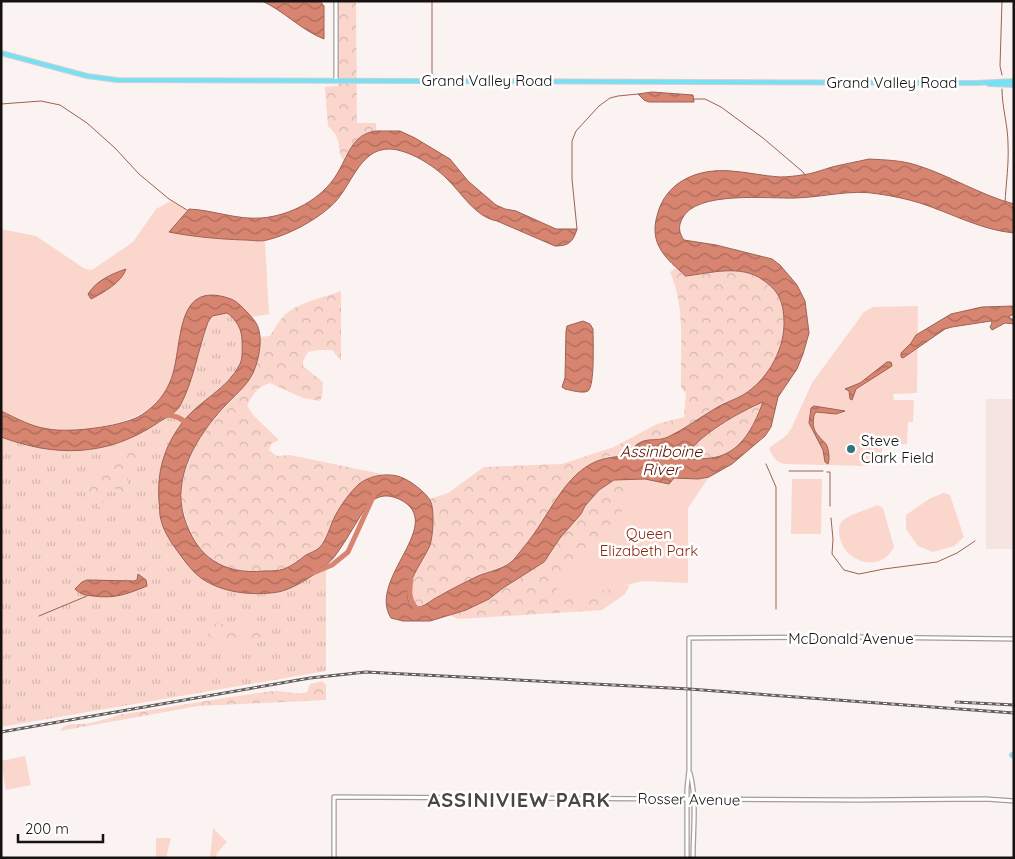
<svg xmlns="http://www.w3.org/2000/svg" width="1015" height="859" viewBox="0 0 1015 859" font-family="Quicksand,sans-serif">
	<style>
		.built { fill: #f5e4df }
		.grass { fill: url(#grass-tufts) }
		.forest { fill: url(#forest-crowns) }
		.park { fill: #fad6cd }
		.water { fill: url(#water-waves); stroke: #9d6254; fill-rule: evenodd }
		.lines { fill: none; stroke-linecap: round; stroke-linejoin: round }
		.stream { stroke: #9d6254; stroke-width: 1 }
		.river { stroke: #d78470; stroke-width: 5 }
		.minor-casing { stroke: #a59d9b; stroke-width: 5.5 }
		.major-casing { stroke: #d0d0cf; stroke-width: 6 }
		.minor { stroke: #fff; stroke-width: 3 }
		.major { stroke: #77e0f5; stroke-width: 4 }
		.rail-casing { stroke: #635f5d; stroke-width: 3 }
		.rail { stroke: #fff; stroke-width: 1; stroke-dasharray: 4; stroke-linecap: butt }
		.poi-dot { fill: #2f7283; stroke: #fff; stroke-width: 2 }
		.labels { text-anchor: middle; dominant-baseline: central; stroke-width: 5; stroke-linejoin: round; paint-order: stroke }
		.street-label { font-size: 15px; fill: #151211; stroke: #fff }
		.poi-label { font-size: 15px; fill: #151211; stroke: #fff; text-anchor: start }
		.park-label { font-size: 15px; fill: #88260e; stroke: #fff }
		.water-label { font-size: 16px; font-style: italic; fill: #5b1000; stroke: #fff }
		.district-label { font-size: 20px; font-weight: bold; letter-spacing: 1px; fill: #4c4544; stroke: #fff }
	</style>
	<defs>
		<pattern id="grass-tufts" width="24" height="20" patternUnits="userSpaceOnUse" patternTransform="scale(1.25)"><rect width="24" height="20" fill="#fad6cd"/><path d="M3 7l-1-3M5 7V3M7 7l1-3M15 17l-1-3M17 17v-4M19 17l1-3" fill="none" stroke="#d5b7af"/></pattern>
		<pattern id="forest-crowns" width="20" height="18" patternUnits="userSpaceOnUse" patternTransform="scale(1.25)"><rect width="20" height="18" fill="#fad6cd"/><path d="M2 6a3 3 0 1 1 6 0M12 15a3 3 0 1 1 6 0" fill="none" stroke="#d5b7af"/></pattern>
		<pattern id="water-waves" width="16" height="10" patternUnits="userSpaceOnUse" patternTransform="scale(1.25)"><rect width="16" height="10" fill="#d78470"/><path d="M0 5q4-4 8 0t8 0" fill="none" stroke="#ad6b5b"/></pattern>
	</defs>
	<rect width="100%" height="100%" fill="#fbf3f1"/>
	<rect class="built" x="986" y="399" width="28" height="150"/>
	<polygon class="grass" points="220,313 226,313 234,318 241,331 242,354 241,363 232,376 183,421 161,520 166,534 192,570 279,592 295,585 326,566 326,671 1,727 1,437 26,446 63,451 101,448 179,407 188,385 208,322 212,316"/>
	<g class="forest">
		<path d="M338,1H356L357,123H376V131C360,133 350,147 343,160C335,145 344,141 328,126L325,87L338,86Z"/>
		<path d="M676,268L686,276C708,273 741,264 761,278C768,283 780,294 783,303C784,309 783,317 783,322C784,350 766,382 742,396C737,399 730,400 724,402C720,405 716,408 711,410C697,420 683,432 666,438C657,441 644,436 637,444C634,447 633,453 630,457L609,456L592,463L577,474L531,539L510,563L476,577L434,600L423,607L413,609C396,595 423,564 428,548C432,538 431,517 432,505L430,499L448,493L484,467L562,464L614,447L657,424L684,417L686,394L681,387C680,349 686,308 670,272Z"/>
		<path d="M341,291V361L332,350H318L308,352L303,361V366L323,382L322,396L320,401L303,398L270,383C257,387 253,394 247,406L255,417L279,440L271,444L269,450L277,456L290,455L372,472L381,474V476L369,478L360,484L352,492L336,515L327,535L319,547L284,569L259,572L236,570L218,565L196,545L190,533L182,506V483L185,472L196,444L209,424L241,391L258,356L259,337L270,336C274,330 278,322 283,317C297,302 323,298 341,291Z"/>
		<path d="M763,402C754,423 746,445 724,455C714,459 699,459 688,460L686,457C695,436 742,411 763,402Z"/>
		<path d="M132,447L139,454L133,465L127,462L125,464L128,480L124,493H119C113,485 107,483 99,490V494L106,508L105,511C97,507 95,501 92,493L87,491L85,483L96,476L119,455Z"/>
		<polygon points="622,478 674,478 600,589 630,585 625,594 602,610 458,619 449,615 489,599 551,553 560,538 599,490 614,480"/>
		<polygon points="214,623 234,626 234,630 236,627 239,628 237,631 242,627 256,626 257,630 268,629 275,636 270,641 265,637 260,637 258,643 249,640 219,638 217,644 208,646 204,643 210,637 206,632"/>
		<path d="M322,681L326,685V700L198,706L60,731C65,722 75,725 84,724C91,723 99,721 106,719C113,718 118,714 124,714C174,707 223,697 273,691C285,690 296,696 307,692L310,684Z"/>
	</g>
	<g class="park">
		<path d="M171,201L187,210L169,232L203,238L265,241L269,314L252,317L236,301L183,320C180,345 175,384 157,403C137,424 71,436 44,429C29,424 15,417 1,411V229L36,236L85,269L92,270L133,242L156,209Z"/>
		<path d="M918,306L917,393L893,394L894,400H914L913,422H908L907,444H882V465L869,464L868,466L784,464C775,461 773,457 769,448L787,435L792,427L812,383L864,312L873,307Z"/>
		<polygon points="709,477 688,508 688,583 643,581 561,601 554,581 581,561 626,506 627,493 633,478 645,479 669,484 674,478 698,479"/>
		<polygon points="792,479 822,479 821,534 791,534"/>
		<polygon points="943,493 950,495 964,537 954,546 933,552 918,546 906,529 906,515 929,499"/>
		<path d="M877,505L883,508L894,547C880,575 841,562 839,532C839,528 839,525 842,521C848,515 869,509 877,505Z"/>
		<polygon points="219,639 244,642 242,656 217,653"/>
		<polygon points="25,756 31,785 6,790 1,761"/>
		<polygon points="213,828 227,842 217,853 216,858 210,858"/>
		<polygon points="156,838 171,838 166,858 156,858"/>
	</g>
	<g class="water">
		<path d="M262,1H320L324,6V39C301,30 284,11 262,1Z"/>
		<polygon points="652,92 693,95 694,102 649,102 644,100 638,94"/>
		<path d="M376,131H400L415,138L450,159L468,181L496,205L505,209L516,211L556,229H577C573,242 569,246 555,246L497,221C475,217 462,193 446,178C433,165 409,150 390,149C358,148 351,190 330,207C313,222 288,235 267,240C260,242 251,240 244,240C218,239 194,237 169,232L189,209C213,210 237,220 261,218C290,216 322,199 337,174C348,156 352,134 376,131Z"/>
		<path d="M869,159C885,160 900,160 916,165C949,175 980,195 1014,204V233C981,230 951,213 920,203C907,199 893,196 879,194C851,189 825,197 796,198C769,199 695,190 682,219C678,227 679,233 684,240L716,245L772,259L780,265L797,285L805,301L809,333L803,354L797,369L778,397L771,427L765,436L732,464L709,477L698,479L674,478L669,484L645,479L614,480L599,490L585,506L581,514L560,538L544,562L503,588L489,599L466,610L430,621H403L391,618C366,579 449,523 399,499C387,494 380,495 370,502C357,519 348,539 335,556C325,569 295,589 278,592C253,596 222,593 201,578C193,572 187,564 181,556C173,545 164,533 161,520C159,514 160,507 159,501C157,471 164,447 182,423C198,401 228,389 240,364C243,357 242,349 242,341C242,329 236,319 227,313L212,316L208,322C198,349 194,380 180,406C175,414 163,419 156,424C106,457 55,457 1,437V411C16,418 32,427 48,429C71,433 117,427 138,417C151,410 163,398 169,384C185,353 170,277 231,299C236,301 239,304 243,308C248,313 253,318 256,323C264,336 259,360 253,373C246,387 234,396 223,408C197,436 172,477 184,517C196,557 223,575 264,571C270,571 278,571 284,569C292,566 299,560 306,555C310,553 315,551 319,548C327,540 330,526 335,516C341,505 350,492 359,484C370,475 390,472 403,478C412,482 425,492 430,500C435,509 433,536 430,545C424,561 395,595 414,609C422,607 427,604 434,599C448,591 463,583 478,576C488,572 502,569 510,563C515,559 519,553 523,548C556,510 569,451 630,457L632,455L633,448C645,435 654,443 668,437C685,429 699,418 716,408C725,402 735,400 743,395C766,381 783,353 784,325C784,305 781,292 763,280C741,264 711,273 686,276C666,259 649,244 657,216C665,182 697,168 731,171C747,172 763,176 780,177C787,177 795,176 802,175C812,174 822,170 832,167C844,164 856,162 869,159ZM763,402C755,423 745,446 723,455C714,459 698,459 688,459L686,457C696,436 741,411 763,402Z"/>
		<path d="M126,269C122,282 103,293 91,299L88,294C96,281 111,274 126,269Z"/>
		<polygon points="1014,306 1014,314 1008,317 1014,320 1014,324 1005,323 992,330 990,327 992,323 991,321 952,327 945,329 903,358 901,357 901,353 911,343 916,335 951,314 982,307"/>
		<path d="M583,321L590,324L593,329C593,339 595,386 588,391C583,394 570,390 565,389L562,387L565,378L566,331L567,326Z"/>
		<polygon points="887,362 891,362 892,366 856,389 852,400 850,399 849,391 845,389 860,383"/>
		<path d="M814,406L845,411L836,414L816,412L814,415C811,431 817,434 826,444C829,449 830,460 828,464L825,462L823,450L809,423L811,408Z"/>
		<path d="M138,574L146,580L147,586C127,594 115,599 93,596C86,595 81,595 75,589L82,582L87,580L134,581L137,580Z"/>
	</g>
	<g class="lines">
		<g class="stream">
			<polyline points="432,1 432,76"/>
			<polyline points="1002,1 1000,66 1002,75"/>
			<path d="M1002,89C1002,108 1008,125 1008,144C1009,164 1006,183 1005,203"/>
			<polyline points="693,99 705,99 721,107 763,138 803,172 805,175"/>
			<polyline points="1,104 41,101 60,105 87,123 115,148 139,174 169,199 187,210"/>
			<polyline points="577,229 572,179 572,141 576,131 599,106 610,98 618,96 638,94"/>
			<polyline points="766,464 776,487 776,609"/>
			<polyline points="789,471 823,471"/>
			<polyline points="827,472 830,472 830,506"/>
			<polyline points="831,518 833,539 832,554 844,570 859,574 884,569 937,562 957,553 975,541"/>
			<polyline points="39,616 87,596"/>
		</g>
		<g class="river">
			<path d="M164,415C173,415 182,417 187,425"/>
			<polyline points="313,573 332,565 348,552 374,495"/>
			<path d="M411,580C409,591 409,600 416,608L422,609"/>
		</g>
		<defs>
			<g id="minor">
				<polyline points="336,1 336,79"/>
				<path d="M690,773C697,799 693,830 693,858"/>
				<polyline points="334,858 334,797 859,800 986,799 1014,801"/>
				<polyline points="687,858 687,788 689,770 689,638 860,637 1014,639"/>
			</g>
			<g id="major">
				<polyline points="1,53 87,76 117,80 977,83 1014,81"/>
				<polyline points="989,84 1014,85"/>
				<polyline points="1012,755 1014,756"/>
			</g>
		</defs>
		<use href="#minor" class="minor-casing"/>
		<use href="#major" class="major-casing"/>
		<use href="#minor" class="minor"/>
		<use href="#major" class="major"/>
		<defs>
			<g id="rail">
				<polyline points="956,702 1014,705"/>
				<polyline points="1,732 310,678 366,672 689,689 1014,713"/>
			</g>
		</defs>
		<use href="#rail" class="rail-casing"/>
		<use href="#rail" class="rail"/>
	</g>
	<circle class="poi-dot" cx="851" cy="449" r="5"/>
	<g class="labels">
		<g class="street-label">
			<text x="487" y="80">Grand Valley Road</text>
			<text x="892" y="82">Grand Valley Road</text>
			<text x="851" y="638">McDonald Avenue</text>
			<text transform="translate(689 799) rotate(1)">Rosser Avenue</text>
		</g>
		<g class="poi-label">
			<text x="861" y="440">Steve<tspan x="861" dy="17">Clark Field</tspan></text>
		</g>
		<g class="park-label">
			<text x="649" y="533">Queen<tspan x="649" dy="17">Elizabeth Park</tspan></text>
		</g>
		<g class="water-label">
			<text x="661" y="451">Assiniboine<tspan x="661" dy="18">River</tspan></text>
		</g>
		<g class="district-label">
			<text x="519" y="799">ASSINIVIEW PARK</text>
		</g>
	</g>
	<rect width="1015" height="859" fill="none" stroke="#151211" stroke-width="5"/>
	<path d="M18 834v8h85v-8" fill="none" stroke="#151211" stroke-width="2.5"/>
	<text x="25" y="834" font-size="15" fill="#151211" stroke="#ffffff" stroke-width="4" paint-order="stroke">200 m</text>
</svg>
